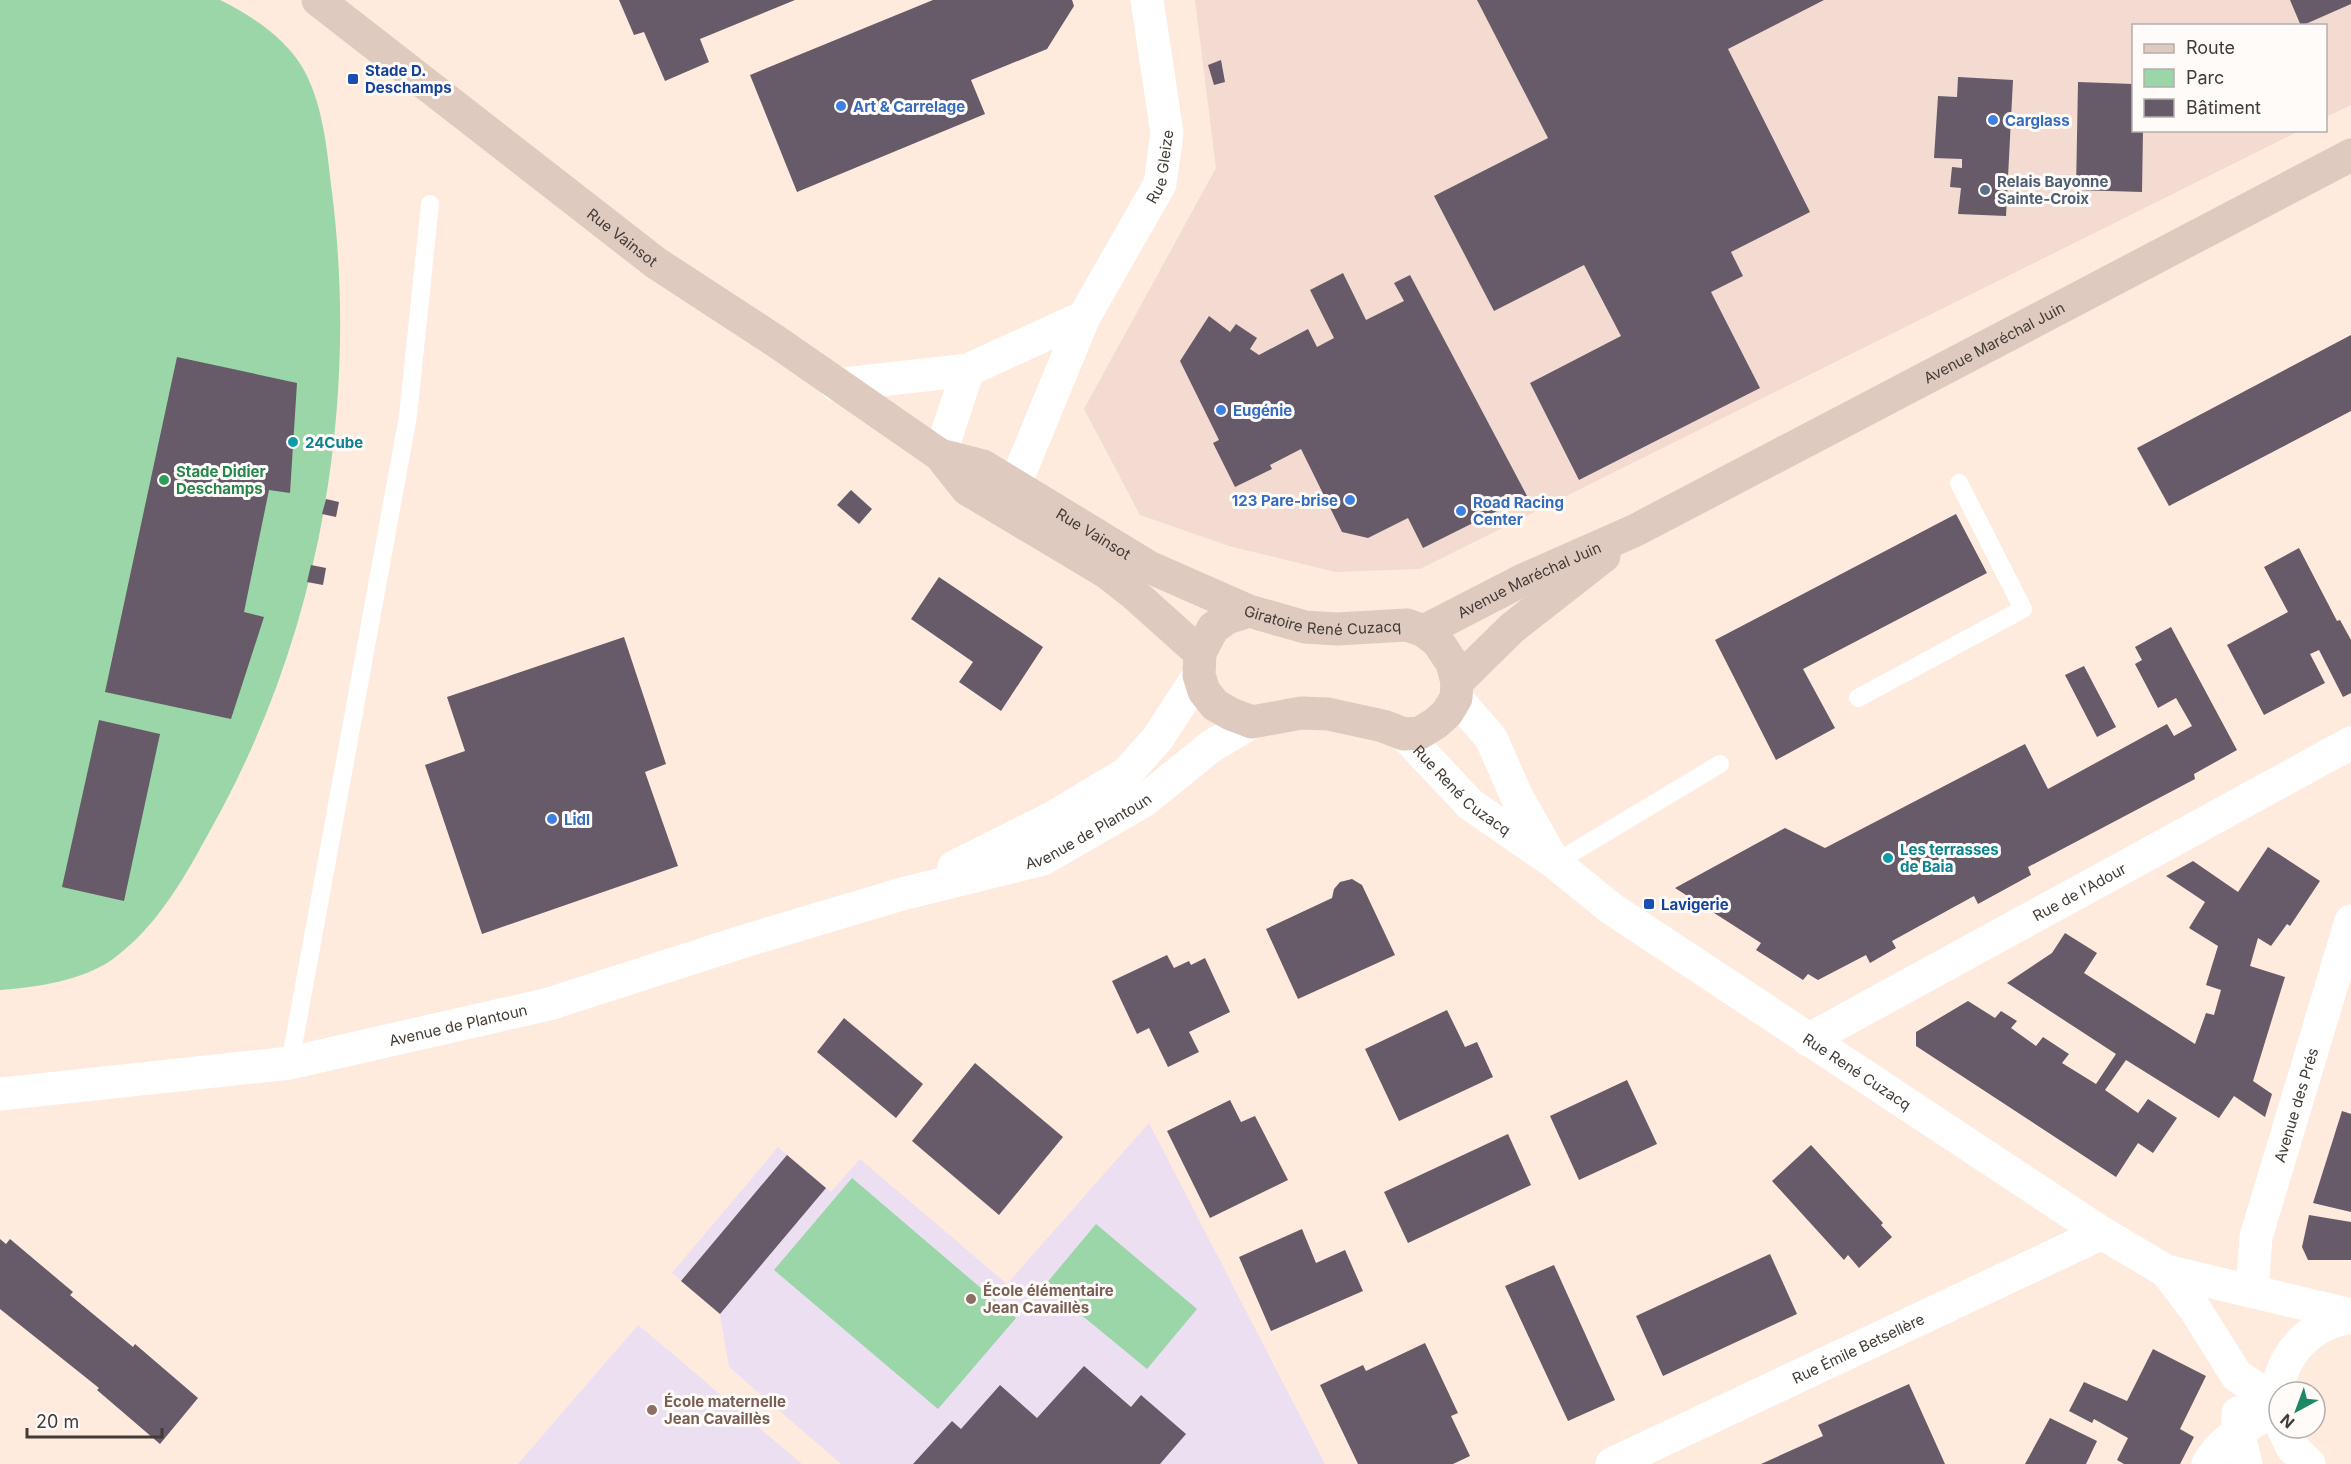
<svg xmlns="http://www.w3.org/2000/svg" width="2351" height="1464" viewBox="0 0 2351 1464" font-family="Inter,sans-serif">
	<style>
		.industrial { fill: #f3dbd2 }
		.education { fill: #ecdff2 }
		.green { fill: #9bd6a8 }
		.building { fill: #675a69 }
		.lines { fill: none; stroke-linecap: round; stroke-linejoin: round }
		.service { stroke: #fff; stroke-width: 18 }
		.minor { stroke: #fff; stroke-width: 33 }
		.tertiary { stroke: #fff; stroke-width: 33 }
		.secondary { stroke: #dfcac0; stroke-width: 33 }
		.transit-dot { fill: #1a4fb4; stroke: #fffbf8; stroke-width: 2 }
		.shop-dot { fill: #3f7fe0; stroke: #fffbf8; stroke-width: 2 }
		.service-dot { fill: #5c6f8a; stroke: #fffbf8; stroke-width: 2 }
		.culture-dot { fill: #0f9aa8; stroke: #fffbf8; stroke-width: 2 }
		.leisure-dot { fill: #2e9e5b; stroke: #fffbf8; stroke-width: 2 }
		.education-dot { fill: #8d6e63; stroke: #fffbf8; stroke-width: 2 }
		.labels { text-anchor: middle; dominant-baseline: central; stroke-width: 6; stroke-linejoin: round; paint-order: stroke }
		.transit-label { font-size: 15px; font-weight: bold; fill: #164399; stroke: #fffbf8; text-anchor: start }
		.shop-label { font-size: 15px; font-weight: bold; fill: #366cbe; stroke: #fffbf8; text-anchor: start }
		.street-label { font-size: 15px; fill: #433b36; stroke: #fffbf8 }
		.service-label { font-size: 15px; font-weight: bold; fill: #4e5e75; stroke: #fffbf8; text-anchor: start }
		.culture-label { font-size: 15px; font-weight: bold; fill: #0d838f; stroke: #fffbf8; text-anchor: start }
		.leisure-label { font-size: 15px; font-weight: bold; fill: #27864d; stroke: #fffbf8; text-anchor: start }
		.education-label { font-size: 15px; font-weight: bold; fill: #785e54; stroke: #fffbf8; text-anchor: start }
	</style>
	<rect width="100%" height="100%" fill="#ffeade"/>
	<polygon class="industrial" points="1195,0 2351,0 2351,105 2326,117 2326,26 2134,26 2134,130 2299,131 1420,569 1335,572 1229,546 1140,515 1084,409 1216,168"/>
	<g class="education">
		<polygon points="1149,1123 1325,1464 841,1464 729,1367 720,1314 672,1273 778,1147 831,1192 860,1159 1007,1284"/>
		<polygon points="638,1325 674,1355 802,1464 518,1464"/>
	</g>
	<g class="green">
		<path d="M0,0H220C252,16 288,39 305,72C324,109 327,151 332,192C359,409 319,636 212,827C186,875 158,926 113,959C82,981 37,987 0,990Z"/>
		<polygon points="852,1178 1016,1318 938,1409 774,1270"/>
		<polygon points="1096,1224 1197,1309 1147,1369 1045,1285"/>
	</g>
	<g class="building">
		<polygon points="619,0 795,0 700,39 709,62 665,81 644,32 634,35"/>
		<polygon points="933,0 1072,0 1074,6 1047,49 971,80 985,114 797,192 750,75"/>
		<polygon points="1477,0 1824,0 1728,49 1810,212 1731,252 1743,276 1711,292 1760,388 1579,480 1530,383 1621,336 1584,265 1494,311 1434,196 1548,138"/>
		<polygon points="2290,0 2351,0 2351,4 2301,26"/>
		<polygon points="1221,60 1225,82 1214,85 1208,65"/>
		<polygon points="1958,77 2013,80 2006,216 1958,214 1961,188 1950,187 1952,167 1962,168 1962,159 1934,158 1938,96 1957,97"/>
		<polygon points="2078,82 2133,84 2133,130 2143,130 2142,192 2076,190"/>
		<polygon points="1343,273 1366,320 1404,301 1394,283 1410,275 1527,496 1423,548 1408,518 1368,538 1342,532 1301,449 1270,465 1272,469 1235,487 1213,443 1219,440 1180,361 1209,316 1230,332 1236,324 1257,338 1250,349 1259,355 1308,329 1317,347 1334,338 1310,290"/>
		<polygon points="2351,335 2351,411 2169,506 2137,448"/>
		<polygon points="177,357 297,383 290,493 269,490 244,612 264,617 231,719 105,692"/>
		<polygon points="851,490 872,509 859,524 837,505"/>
		<polygon points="326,499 339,502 336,517 322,514"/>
		<polygon points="1956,514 1987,573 1803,669 1835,728 1776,760 1715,640"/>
		<polygon points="2299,548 2337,621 2340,620 2351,640 2351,693 2343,697 2319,650 2310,654 2325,683 2264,715 2227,645 2288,612 2264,567"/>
		<polygon points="311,565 326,568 323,585 307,582"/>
		<polygon points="939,577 1043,647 1001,711 959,682 973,662 911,619"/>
		<polygon points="2171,627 2237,750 2194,774 2195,779 2028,867 2031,875 1978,904 1974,896 1892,941 1896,948 1870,963 1866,955 1818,980 1808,974 1803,980 1756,950 1761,943 1675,888 1785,828 1825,848 2025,744 2048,789 2167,724 2174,736 2192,726 2176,698 2158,708 2135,664 2142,660 2135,647"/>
		<polygon points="624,637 666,764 645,772 678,866 482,934 425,765 465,751 447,697"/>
		<polygon points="2084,666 2116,727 2097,737 2065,675"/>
		<polygon points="99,720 160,734 124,901 62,887"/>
		<polygon points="2268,847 2320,881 2290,926 2287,924 2271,946 2258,938 2250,966 2285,977 2253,1081 2272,1094 2265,1117 2234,1096 2219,1118 2126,1060 2105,1090 2138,1113 2148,1099 2177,1118 2153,1153 2138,1143 2116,1177 1916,1046 1916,1032 1968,1001 1995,1018 2001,1011 2017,1021 2011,1028 2036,1046 2043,1037 2069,1054 2062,1063 2096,1084 2116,1054 2007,983 2052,953 2065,933 2097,953 2084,973 2195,1044 2206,1013 2214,1015 2221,990 2206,985 2218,946 2189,928 2205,902 2166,876 2193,861 2238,892"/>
		<polygon points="1352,879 1362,885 1395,955 1298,999 1266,929 1332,898 1334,889 1340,882"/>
		<polygon points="1167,955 1174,968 1189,961 1191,965 1205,958 1230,1012 1189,1032 1199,1052 1168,1067 1149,1028 1137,1034 1112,981"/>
		<polygon points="1447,1010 1465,1047 1477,1042 1493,1077 1399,1121 1365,1049"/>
		<polygon points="844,1018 923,1084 896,1118 817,1052"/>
		<polygon points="975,1063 1063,1137 999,1215 912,1141"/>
		<polygon points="1627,1080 1657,1144 1579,1180 1550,1116"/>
		<polygon points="1230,1100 1241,1122 1255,1116 1288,1180 1210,1218 1167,1131"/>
		<polygon points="2342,1111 2351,1114 2351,1212 2313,1203"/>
		<polygon points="1508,1134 1531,1185 1408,1243 1384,1192"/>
		<polygon points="1811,1145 1883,1223 1881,1225 1892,1237 1859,1268 1848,1255 1844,1260 1772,1181"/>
		<polygon points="787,1155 826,1188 720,1314 681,1281"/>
		<polygon points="2309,1215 2351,1222 2351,1260 2308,1260 2302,1247"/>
		<polygon points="1302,1229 1316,1263 1345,1250 1363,1291 1271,1331 1239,1257"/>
		<polygon points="0,1239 6,1244 10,1239 73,1292 70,1295 133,1347 135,1344 198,1398 160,1444 97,1390 99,1388 0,1309"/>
		<polygon points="1770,1254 1797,1314 1663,1376 1636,1316"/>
		<polygon points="1554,1265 1615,1400 1568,1421 1505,1286"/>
		<polygon points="1425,1343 1458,1413 1451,1416 1470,1456 1453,1464 1358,1464 1320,1385 1363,1365 1366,1371"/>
		<polygon points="2153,1349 2206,1376 2180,1429 2194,1437 2180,1464 2124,1464 2117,1460 2128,1438 2094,1419 2092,1423 2069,1411 2084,1382 2127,1401"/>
		<polygon points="1084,1366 1131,1407 1141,1395 1186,1434 1160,1464 913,1464 952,1421 961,1429 1000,1385 1037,1418"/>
		<polygon points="1909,1384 1945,1464 1761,1464 1823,1436 1818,1425"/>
		<polygon points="2050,1418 2097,1441 2086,1464 2025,1464"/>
	</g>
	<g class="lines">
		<g class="service">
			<polyline points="1858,698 2023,609 1959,483"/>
			<polyline points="1555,863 1720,764"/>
			<polyline points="290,1063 408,416 430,204"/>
		</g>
		<g class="minor">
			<polyline points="836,385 968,370 1084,317"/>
			<polyline points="940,455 968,370"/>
			<path id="s1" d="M1014,487L1084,317L1160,184L1167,133L1147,0"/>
			<polyline points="1456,698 1491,738 1517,797 1551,857"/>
			<path id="s2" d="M1404,734L1470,804L1555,863L1612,909L2102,1233L2166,1271L2351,1315"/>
			<path id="s3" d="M1808,1040L2351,743"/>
			<polyline points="2166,1271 2195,1309 2237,1376 2276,1401"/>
			<path id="s4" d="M2252,1291L2256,1237L2351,921"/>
			<polyline points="2238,1413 2238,1432 2246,1464"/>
			<path d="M2279,1418C2269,1368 2302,1325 2351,1317"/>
			<polyline points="2283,1428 2292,1447 2309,1464"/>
			<path id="s5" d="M1612,1464L2102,1233"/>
			<path d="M2208,1464C2222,1438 2253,1423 2277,1407"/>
		</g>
		<g class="tertiary">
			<polyline points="954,867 1054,817 1127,773 1158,738 1199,675"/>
			<path id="s6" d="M0,1094L290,1063L549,1004L751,939L902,894L1043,859L1145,800L1210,747L1252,722"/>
		</g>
		<g class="secondary">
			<path id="s7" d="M318,0L656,263L777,342L940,455L967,489L1106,572L1133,593L1200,653"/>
			<path id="s8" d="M940,455L983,466L1149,567L1249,611L1305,627L1337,629L1407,625L1424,631L1438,642L1452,663L1457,682L1456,698L1447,713L1436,723L1420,733L1404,734L1383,726L1328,714L1301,713L1252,722L1231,714L1215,705L1204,691L1199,675L1200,653L1213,628L1227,618L1249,611"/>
			<path id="s9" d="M1424,631L1525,579L1636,530L2351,155"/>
			<polyline points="1457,682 1512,628 1604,556"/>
		</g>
	</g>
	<g class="transit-dot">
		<rect x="347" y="73" width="12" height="12" rx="3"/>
		<rect x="1643" y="898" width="12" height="12" rx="3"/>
	</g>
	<g class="shop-dot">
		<circle cx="841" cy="106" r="6"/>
		<circle cx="1993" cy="120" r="6"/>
		<circle cx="1221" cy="410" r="6"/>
		<circle cx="1350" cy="500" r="6"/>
		<circle cx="1461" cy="511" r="6"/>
		<circle cx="552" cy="819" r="6"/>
	</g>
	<circle class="service-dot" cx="1985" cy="190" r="6"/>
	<g class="culture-dot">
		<circle cx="293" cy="442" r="6"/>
		<circle cx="1888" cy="858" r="6"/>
	</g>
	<circle class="leisure-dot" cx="164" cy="480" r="6"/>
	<g class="education-dot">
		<circle cx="971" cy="1299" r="6"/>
		<circle cx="652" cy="1410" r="6"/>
	</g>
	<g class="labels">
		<g class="transit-label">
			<text x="365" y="70">Stade D.<tspan x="365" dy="17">Deschamps</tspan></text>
			<text x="1661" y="904">Lavigerie</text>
		</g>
		<g class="shop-label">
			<text x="853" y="106">Art &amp; Carrelage</text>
			<text x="2005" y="120">Carglass</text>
			<text x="1233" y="410">Eugénie</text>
			<text x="1338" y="500" text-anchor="end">123 Pare-brise</text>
			<text x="1473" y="502">Road Racing<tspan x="1473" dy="17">Center</tspan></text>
			<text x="564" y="819">Lidl</text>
		</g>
		<g class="street-label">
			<text stroke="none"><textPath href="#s1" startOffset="354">Rue Gleize</textPath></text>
			<text stroke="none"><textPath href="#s7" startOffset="386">Rue Vainsot</textPath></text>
			<text stroke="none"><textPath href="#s9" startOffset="639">Avenue Maréchal Juin</textPath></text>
			<text stroke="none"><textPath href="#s8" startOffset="174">Rue Vainsot</textPath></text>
			<text stroke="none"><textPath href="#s9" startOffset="117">Avenue Maréchal Juin</textPath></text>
			<text stroke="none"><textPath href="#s8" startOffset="423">Giratoire René Cuzacq</textPath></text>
			<text stroke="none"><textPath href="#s2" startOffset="81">Rue René Cuzacq</textPath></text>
			<text stroke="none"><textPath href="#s6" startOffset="1125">Avenue de Plantoun</textPath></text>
			<text stroke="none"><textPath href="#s3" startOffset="309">Rue de l'Adour</textPath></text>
			<text stroke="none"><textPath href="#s6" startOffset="464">Avenue de Plantoun</textPath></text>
			<text stroke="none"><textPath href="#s2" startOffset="567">Rue René Cuzacq</textPath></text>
			<text stroke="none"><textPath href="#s4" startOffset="192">Avenue des Prés</textPath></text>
			<text stroke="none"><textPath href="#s5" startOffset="272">Rue Émile Betsellère</textPath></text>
		</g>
		<g class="service-label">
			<text x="1997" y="181">Relais Bayonne<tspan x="1997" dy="17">Sainte-Croix</tspan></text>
		</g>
		<g class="culture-label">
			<text x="305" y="442">24Cube</text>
			<text x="1900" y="849">Les terrasses<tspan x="1900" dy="17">de Baia</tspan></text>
		</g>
		<g class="leisure-label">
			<text x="176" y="471">Stade Didier<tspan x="176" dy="17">Deschamps</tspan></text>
		</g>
		<g class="education-label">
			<text x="983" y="1290">École élémentaire<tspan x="983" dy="17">Jean Cavaillès</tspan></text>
			<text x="664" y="1401">École maternelle<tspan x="664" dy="17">Jean Cavaillès</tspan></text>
		</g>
	</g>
	<rect x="2132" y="24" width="195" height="108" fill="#fffbf8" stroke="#b4aeaa" stroke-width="1.5"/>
	<rect x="2144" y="44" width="30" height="9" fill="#dfcac0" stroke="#b4aeaa" stroke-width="1.5"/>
	<text x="2186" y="54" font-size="18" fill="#433b36">Route</text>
	<rect x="2144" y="69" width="30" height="18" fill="#9bd6a8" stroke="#b4aeaa" stroke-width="1.5"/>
	<text x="2186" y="84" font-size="18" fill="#433b36">Parc</text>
	<rect x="2144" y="99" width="30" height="18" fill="#675a69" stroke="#b4aeaa" stroke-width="1.5"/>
	<text x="2186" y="114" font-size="18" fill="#433b36">Bâtiment</text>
	<g transform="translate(2297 1410) rotate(221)"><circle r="28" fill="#fffbf8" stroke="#b4aeaa" stroke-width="1.5"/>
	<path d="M0-4.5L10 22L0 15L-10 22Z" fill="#1e8763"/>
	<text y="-9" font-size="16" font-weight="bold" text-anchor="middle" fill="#433b36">N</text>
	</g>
	<path d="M27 1428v9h135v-9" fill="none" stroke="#433b36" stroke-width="3"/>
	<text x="36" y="1428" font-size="18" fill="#433b36" stroke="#fffbf8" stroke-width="4.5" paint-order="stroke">20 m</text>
</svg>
